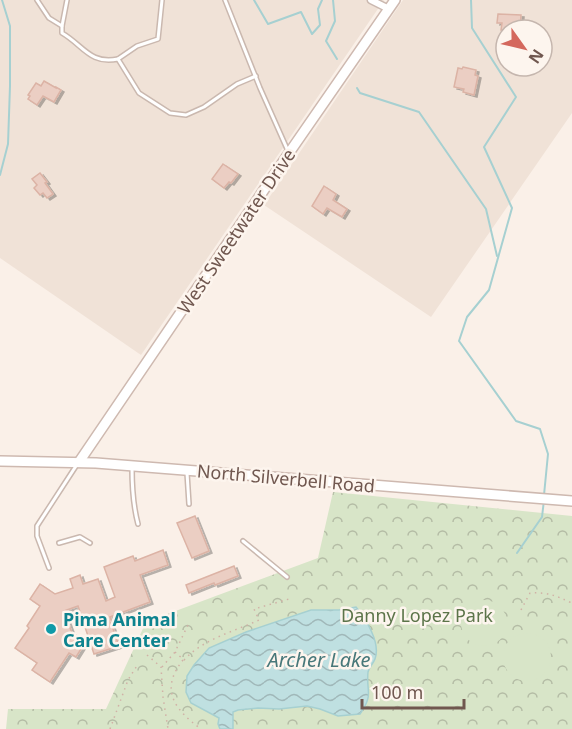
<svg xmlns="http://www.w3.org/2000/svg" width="572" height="729" viewBox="0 0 572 729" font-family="'Noto Sans',sans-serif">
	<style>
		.residential { fill: #f0e2d7; fill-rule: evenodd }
		.park { fill: url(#park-crowns) }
		.pitch { fill: #d8e5c8 }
		.water { fill: url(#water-waves); stroke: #a6d0d1; stroke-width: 1.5 }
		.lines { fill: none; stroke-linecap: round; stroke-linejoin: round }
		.stream { stroke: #a6d0d1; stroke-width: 2 }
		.building { fill: #ebcec3; stroke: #dcb3a5; stroke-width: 1.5; filter: url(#shadow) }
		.lane-casing { stroke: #cab8af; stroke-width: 6 }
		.street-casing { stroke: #cab8af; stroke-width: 9 }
		.secondary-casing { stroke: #ceb9b0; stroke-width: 12 }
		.path { stroke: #d0b1a6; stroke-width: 1.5; stroke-dasharray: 1.5 4.5; stroke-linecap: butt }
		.lane { stroke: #fff; stroke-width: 3 }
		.street { stroke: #fff; stroke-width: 6 }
		.secondary { stroke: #fff; stroke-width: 9 }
		.culture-dot { fill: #0f9aa8; stroke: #fdf5ee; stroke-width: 2 }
		.labels { text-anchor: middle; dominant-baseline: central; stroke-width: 5; stroke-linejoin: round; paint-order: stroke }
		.street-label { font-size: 18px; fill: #70574f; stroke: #fdf5ee }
		.park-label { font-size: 18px; fill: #5c7449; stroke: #fdf5ee }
		.culture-label { font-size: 18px; font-weight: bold; fill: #0d838f; stroke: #fdf5ee; text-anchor: start }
		.water-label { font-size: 20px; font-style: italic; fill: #48787a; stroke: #fdf5ee }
	</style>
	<defs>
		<pattern id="park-crowns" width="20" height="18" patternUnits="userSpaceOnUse" patternTransform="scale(1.5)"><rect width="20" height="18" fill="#d8e5c8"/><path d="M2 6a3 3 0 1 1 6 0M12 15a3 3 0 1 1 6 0" fill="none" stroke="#b4bca5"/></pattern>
		<pattern id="water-waves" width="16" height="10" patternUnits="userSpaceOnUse" patternTransform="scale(1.5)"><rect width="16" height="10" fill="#bfe0e1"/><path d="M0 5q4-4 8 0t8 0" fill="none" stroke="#a0b8b9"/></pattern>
		<filter id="shadow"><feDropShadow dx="3" dy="2" stdDeviation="0" flood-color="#0004"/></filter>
	</defs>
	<rect width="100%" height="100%" fill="#faf0e8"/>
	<g class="residential">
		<polygon points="0,0 384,0 141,355 0,258"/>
		<path d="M403,0H572V113L431,317L264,205ZM506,30H542V66H506Z"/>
	</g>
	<polygon class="park" points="333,492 572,516 572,729 6,729 8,709 106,709 146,622 318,558"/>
	<g class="pitch">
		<circle cx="484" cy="623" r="23"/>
		<circle cx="527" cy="657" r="24"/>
	</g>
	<path class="water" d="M356,607C366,619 381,643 375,659C373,664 369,667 368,672C366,692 374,694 360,714L338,716L320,709L307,706L279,709L258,708L238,710L233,712V729H220L218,724L219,718L191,703L186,692L187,676L194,665L209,648L246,632L311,610H339Z"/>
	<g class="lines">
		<g class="stream">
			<polyline points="254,0 268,24 301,12 312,34 320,25 318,9 322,0"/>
			<polyline points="333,0 335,21 326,41 337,59"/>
			<polyline points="471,0 472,28 516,97 484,147 512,208 489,290 467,317 459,341 516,421 540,429 548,454 544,495"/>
			<polyline points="357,88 360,93 419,112 486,209 497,256"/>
			<polyline points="0,175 8,144 10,86 10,26 2,0"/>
			<polyline points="517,553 542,517 544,500"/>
		</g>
	</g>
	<g class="building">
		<polygon points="498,14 521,15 520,30 501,30 502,23 497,23"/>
		<polygon points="463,67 476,70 475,75 478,76 474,95 463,92 464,89 454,87 458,68 462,69"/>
		<polygon points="44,81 56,88 56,87 61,90 54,102 43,96 37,105 28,99 30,96 28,95 36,83 41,86"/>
		<polygon points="223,164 238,174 231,183 229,182 224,188 212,179"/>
		<polygon points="40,173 47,182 45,183 53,194 47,198 43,193 40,195 34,188 37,185 32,179"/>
		<polygon points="324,186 336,194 333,200 347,209 342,217 327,208 323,214 312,206"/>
		<polygon points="195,516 209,551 192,558 177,523"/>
		<polygon points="163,550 168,565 140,575 150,602 110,617 112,622 111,623 119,646 94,654 78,606 64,611 72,633 86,641 76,657 69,653 50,682 32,670 37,663 15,648 29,628 27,626 40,606 30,599 40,584 55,594 73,588 70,579 80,575 83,584 98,579 106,601 115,597 104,567 133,556 135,561"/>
		<polygon points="234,566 238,576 215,585 214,583 189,593 186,585"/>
	</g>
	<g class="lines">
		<defs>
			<g id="lane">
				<path d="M37,0L49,18L62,26V33C83,45 90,65 118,59L139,93L170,113L186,115L204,107L237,84L256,76"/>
				<polyline points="225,0 260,88 288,151"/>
				<polyline points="62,26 67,0"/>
				<polyline points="118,59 137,46 158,39 162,0"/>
				<path d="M132,468C132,488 133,505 138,524"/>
				<polyline points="187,473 189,504"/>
				<polyline points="243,541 287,577"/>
				<polyline points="59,543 80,537 90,543"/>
				<polyline points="49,568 37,536 37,526 76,466"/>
			</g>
			<polyline id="street" points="371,0 389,9"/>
			<g id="secondary">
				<polyline points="0,461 96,463 572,501"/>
				<polyline points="79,462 289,153 395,0"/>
			</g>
		</defs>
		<use href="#lane" class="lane-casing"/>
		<use href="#street" class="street-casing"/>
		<use href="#secondary" class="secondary-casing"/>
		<g class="path">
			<path d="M521,610L530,593C549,592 556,596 572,603"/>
			<path d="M175,652L184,660C203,639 233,632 259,620L254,609L289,599"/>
			<polyline points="147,655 161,667 163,697 168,729"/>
			<path d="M183,660C159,690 175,710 201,729"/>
			<polyline points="162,667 175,652 188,625"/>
			<polyline points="110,729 128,680 138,664"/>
		</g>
		<use href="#lane" class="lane"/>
		<use href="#street" class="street"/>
		<use href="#secondary" class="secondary"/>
	</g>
	<circle class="culture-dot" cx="51" cy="629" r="6"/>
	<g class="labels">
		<g class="street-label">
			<text transform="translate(236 231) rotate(-56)">West Sweetwater Drive</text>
			<text transform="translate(286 478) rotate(5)">North Silverbell Road</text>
		</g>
		<g class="park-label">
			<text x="417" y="615">Danny Lopez Park</text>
		</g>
		<g class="culture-label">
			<text x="63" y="619">Pima Animal<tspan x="63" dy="21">Care Center</tspan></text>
		</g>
		<g class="water-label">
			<text x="319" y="659">Archer Lake</text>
		</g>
	</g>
	<g transform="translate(524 48) rotate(124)"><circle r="28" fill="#fdf5ee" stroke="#c5b6ae" stroke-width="1.5"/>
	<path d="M0-4.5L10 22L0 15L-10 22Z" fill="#d4685d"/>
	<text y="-9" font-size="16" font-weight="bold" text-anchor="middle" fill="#70574f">N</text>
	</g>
	<path d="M362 699v9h102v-9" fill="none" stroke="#70574f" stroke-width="3"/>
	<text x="371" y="699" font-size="18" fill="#70574f" stroke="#fdf5ee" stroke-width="4.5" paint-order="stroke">100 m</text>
</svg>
